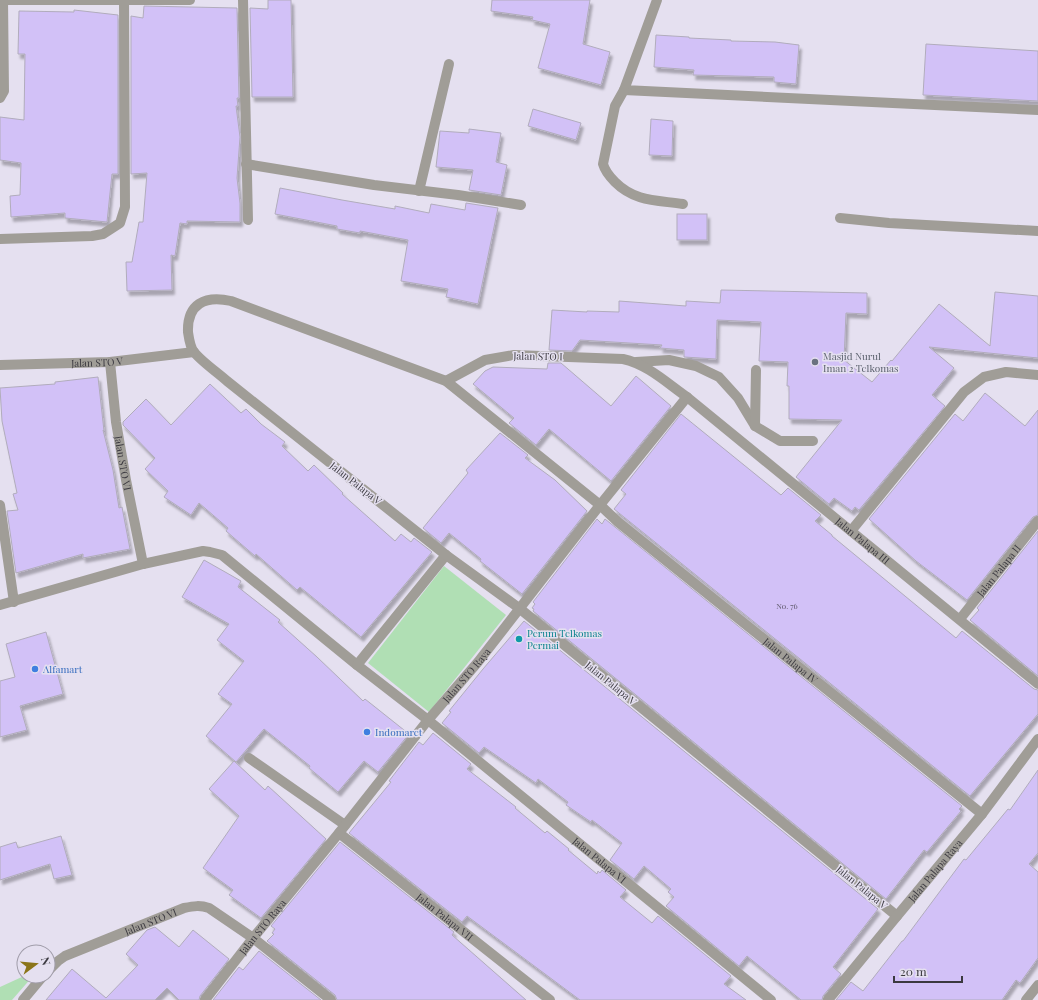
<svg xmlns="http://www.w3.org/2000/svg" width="1038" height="1000" viewBox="0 0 1038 1000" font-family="'Playfair Display',serif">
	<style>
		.green { fill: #b0dfb4 }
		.building { fill: #d2c1f7; stroke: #b1acbc; filter: url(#shadow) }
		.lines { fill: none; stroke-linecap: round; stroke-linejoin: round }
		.service { stroke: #a09d97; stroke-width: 10 }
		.minor { stroke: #a09d97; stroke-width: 10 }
		.worship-dot { fill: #6b7280; stroke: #e5e0f0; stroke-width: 1.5 }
		.culture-dot { fill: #0f9aa8; stroke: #e5e0f0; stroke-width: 1.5 }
		.shop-dot { fill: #3f7fe0; stroke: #e5e0f0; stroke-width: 1.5 }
		.labels { text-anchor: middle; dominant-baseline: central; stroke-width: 3; stroke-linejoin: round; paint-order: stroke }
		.number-label { font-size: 8px; fill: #615b6e }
		.street-label { font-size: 10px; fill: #3b3940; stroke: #e5e0f0 }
		.worship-label { font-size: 10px; fill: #5b616d; stroke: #e5e0f0; text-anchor: start }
		.culture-label { font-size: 10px; fill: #0d838f; stroke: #e5e0f0; text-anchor: start }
		.shop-label { font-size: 10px; fill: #366cbe; stroke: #e5e0f0; text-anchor: start }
	</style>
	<defs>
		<filter id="shadow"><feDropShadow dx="2.5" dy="4.5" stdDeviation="1" flood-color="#0004"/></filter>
	</defs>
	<rect width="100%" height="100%" fill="#e5e0f0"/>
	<g class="green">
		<polygon points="444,566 506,615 429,712 368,663"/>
		<polygon points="24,976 33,976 12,1000 0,1000 0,987"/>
	</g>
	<g class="building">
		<polygon points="268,0 291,0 293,97 252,97 250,8 268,9"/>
		<polygon points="492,0 590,0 583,44 610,52 601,85 538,68 550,24 532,20 533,17 491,11"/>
		<polygon points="144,6 237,8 239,98 237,98 238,106 236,106 240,137 237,178 240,203 240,222 187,221 187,224 180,223 175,256 171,255 172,290 127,291 126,262 132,262 139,222 143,222 147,173 131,174 131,16 143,18"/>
		<polygon points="74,10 118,15 118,174 112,174 107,222 65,218 65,213 11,217 10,196 20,195 21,163 0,160 0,117 24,120 25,54 18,54 19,11 74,12"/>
		<polygon points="656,35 689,37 689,38 731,40 731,41 775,42 799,45 796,84 774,82 774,77 693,75 694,70 654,67"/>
		<polygon points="926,44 1038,51 1038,101 923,95"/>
		<polygon points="533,109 581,123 576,140 528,126"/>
		<polygon points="651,119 673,121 672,156 649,155"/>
		<polygon points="469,129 501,133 496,162 507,165 501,195 469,190 473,170 436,167 440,131 469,133"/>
		<polygon points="280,188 342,200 395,209 395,206 429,213 431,204 465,210 466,203 498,208 478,304 446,297 448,289 401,281 408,240 360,231 360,233 337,229 337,226 275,214"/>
		<rect x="677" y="214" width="30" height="26"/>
		<polygon points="721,290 867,293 867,314 846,313 844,360 872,382 891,360 892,361 939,304 990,346 995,292 1038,296 1038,358 929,347 954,368 932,395 945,406 859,510 855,507 852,511 834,498 829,504 796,477 842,420 789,419 789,386 787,386 788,362 759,361 761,322 717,320 716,359 684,357 684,350 660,348 662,345 580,340 572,351 549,350 552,310 587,312 587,311 619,312 619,301 686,306 686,301 720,303"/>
		<polygon points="548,363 561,363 611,406 636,376 671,406 611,481 549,429 536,445 509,423 514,418 473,384 485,371 493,367 547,369"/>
		<polygon points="98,377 104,431 103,430 113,470 119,508 122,507 130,549 83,558 83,554 16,573 7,511 18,510 13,494 17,493 2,421 0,388 55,384 55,382"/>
		<polygon points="210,384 241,413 246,409 261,424 285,442 282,446 308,471 314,465 343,493 342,494 395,541 401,534 411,542 414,538 432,552 361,637 300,587 297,590 256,554 255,556 226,531 228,528 199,503 191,515 164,497 168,491 145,469 155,458 123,425 123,422 146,399 171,425"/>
		<polygon points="985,393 1025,426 1038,410 1038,515 1033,517 967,600 916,561 869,519 955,414 963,421"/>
		<polygon points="681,414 781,495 788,488 821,515 815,521 832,535 832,536 956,638 962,631 1034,689 1038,690 1038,714 970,796 614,509 626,494 621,490"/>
		<polygon points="500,433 528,455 525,458 555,480 587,511 522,594 480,561 481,559 449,533 441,543 423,528 468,473 466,470"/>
		<polygon points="597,519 602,524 605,519 962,806 959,809 961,811 927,852 924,850 886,899 533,611 534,609 532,608 535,604 533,602"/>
		<polygon points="1038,531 1038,676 970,620 979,610 977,608"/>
		<polygon points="204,560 241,581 238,587 280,620 278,622 317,657 363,701 365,699 409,734 378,772 364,761 338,792 309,768 310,766 264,729 236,762 206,736 232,704 218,694 244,661 217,640 229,624 182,597"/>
		<polygon points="524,621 878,909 833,967 841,974 823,996 822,1000 801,1000 747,956 739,966 666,906 674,897 668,892 671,889 644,866 634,879 610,860 622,843 592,820 591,822 566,805 568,802 538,779 536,783 484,747 479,753 442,723 451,712 449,711 483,669"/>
		<polygon points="46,632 63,694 20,706 27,730 0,737 0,681 15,677 6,644"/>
		<polygon points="433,733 471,764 467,769 516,807 515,808 545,833 547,831 569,849 568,850 597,874 598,871 600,873 602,870 626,890 620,897 652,923 658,916 731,976 724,984 746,1000 580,1000 467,916 462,922 349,833 391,782 389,781 419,742 423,745"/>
		<polygon points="234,761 265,790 268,786 326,839 261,918 229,895 233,890 203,868 239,816 209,789"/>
		<polygon points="1038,770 1038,853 1029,864 1038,872 1038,958 1020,983 1016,980 1002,1000 836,1000 851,982 863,991 902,941 903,941 964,859 966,860 1008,809 1010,810"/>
		<polygon points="61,836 72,875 54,879 50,864 0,880 0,847 16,842 18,848"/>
		<polygon points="340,842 454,932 452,935 526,1000 337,1000 335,995 267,941 274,934 272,933 275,929 271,926"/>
		<polygon points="155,927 179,947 193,930 229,959 200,996 199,1000 179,1000 167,988 155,1000 46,1000 72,969 106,998 138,965 126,954 147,930"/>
		<polygon points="259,951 321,1000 213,1000 239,967 243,970"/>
	</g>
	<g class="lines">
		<g class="service">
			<polyline points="636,362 669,360 696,366 719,377 738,398 755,426 780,441 813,441"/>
			<polyline points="755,426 756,370"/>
		</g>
		<g class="minor">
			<polyline points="0,0 190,0"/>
			<polyline points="243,0 248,220"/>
			<polyline points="657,0 624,90 1038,110"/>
			<path d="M624,90L615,106L603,164C605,171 610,177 615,182C635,202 657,200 683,204"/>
			<polyline points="0,98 4,91 3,0"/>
			<polyline points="246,164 374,185 458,195 521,205"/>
			<polyline points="419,191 449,64"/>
			<polyline points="840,218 889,223 1038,231"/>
			<polyline points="0,239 92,236 103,234 120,223 125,207 124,0"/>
			<path id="s1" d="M110,362L116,422L126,480L143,564"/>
			<path id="s2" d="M0,365L110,362L194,352"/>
			<path id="s3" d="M687,397L1038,684"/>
			<polyline points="0,505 14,602"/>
			<polyline points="851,531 964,392 984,377 1006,372 1038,375"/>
			<path id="s4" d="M0,605L143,564L203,551L210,552L222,555L357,665L428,720L771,1000"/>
			<path id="s5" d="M960,619L1038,521"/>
			<polyline points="357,665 446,555"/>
			<polyline points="249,758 345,825"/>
			<path id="s6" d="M339,833L550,1000"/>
			<path id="s7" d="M897,916L519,608L446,555L227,381C218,373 201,361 194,352C190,347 189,339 188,332C187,304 205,295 231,301L446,381L600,505L618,522L982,814"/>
			<path id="s8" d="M48,971L58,961L65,956L184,908C194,906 200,905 209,908L253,938L331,1000"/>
			<polyline points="23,1000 43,976"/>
			<path id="s9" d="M205,1000L253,938L339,833L428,720L478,662L600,505L687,397C667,383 647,364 623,359L514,355L485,360L446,381"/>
			<path id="s10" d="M828,1000L897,916L982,814L1038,739"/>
			<polyline points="1026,1000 1038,985"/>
		</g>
	</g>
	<circle class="worship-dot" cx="815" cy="362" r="4"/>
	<circle class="culture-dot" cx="519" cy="639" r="4"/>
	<g class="shop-dot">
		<circle cx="35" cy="669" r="4"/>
		<circle cx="367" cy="732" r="4"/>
	</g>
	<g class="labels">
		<g class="number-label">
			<text x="787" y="605">No. 76</text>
		</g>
		<g class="street-label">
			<text transform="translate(538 356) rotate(1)">Jalan STO I</text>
			<text stroke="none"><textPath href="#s2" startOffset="97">Jalan STO V</textPath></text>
			<text stroke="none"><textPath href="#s1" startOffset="102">Jalan STO VI</textPath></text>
			<text transform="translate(356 483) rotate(38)">Jalan Palapa V</text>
			<text stroke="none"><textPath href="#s3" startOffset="227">Jalan Palapa III</textPath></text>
			<text stroke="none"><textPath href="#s5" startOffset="62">Jalan Palapa II</textPath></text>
			<text stroke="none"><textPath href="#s7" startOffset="1660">Jalan Palapa IV</textPath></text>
			<text stroke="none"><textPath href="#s9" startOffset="417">Jalan STO Raya</textPath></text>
			<text transform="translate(611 683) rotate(39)">Jalan Palapa V</text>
			<text stroke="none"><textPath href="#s4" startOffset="715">Jalan Palapa VI</textPath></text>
			<text stroke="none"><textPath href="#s10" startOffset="168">Jalan Palapa Raya</textPath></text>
			<text transform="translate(862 887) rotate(39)">Jalan Palapa V</text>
			<text stroke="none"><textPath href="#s6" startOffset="135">Jalan Palapa VII</textPath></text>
			<text stroke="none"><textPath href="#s8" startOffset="115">Jalan STO VI</textPath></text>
			<text stroke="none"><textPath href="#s9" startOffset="93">Jalan STO Raya</textPath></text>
		</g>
		<g class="worship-label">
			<text x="823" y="356">Masjid Nurul<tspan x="823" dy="12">Iman 2 Telkomas</tspan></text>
		</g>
		<g class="culture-label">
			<text x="527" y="633">Perum Telkomas<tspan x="527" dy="12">Permai</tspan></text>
		</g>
		<g class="shop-label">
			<text x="43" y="669">Alfamart</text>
			<text x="375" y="732">Indomaret</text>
		</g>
	</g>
	<g transform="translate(36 964) rotate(74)"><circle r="19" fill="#e5e0f0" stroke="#a19daa"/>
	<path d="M0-3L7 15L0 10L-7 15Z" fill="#8b7519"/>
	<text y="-6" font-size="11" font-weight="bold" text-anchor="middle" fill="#3b3940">N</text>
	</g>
	<path d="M894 976v6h68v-6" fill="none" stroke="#3b3940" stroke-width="2"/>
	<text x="900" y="976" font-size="12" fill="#3b3940" stroke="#e5e0f0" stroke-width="3" paint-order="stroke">20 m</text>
</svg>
